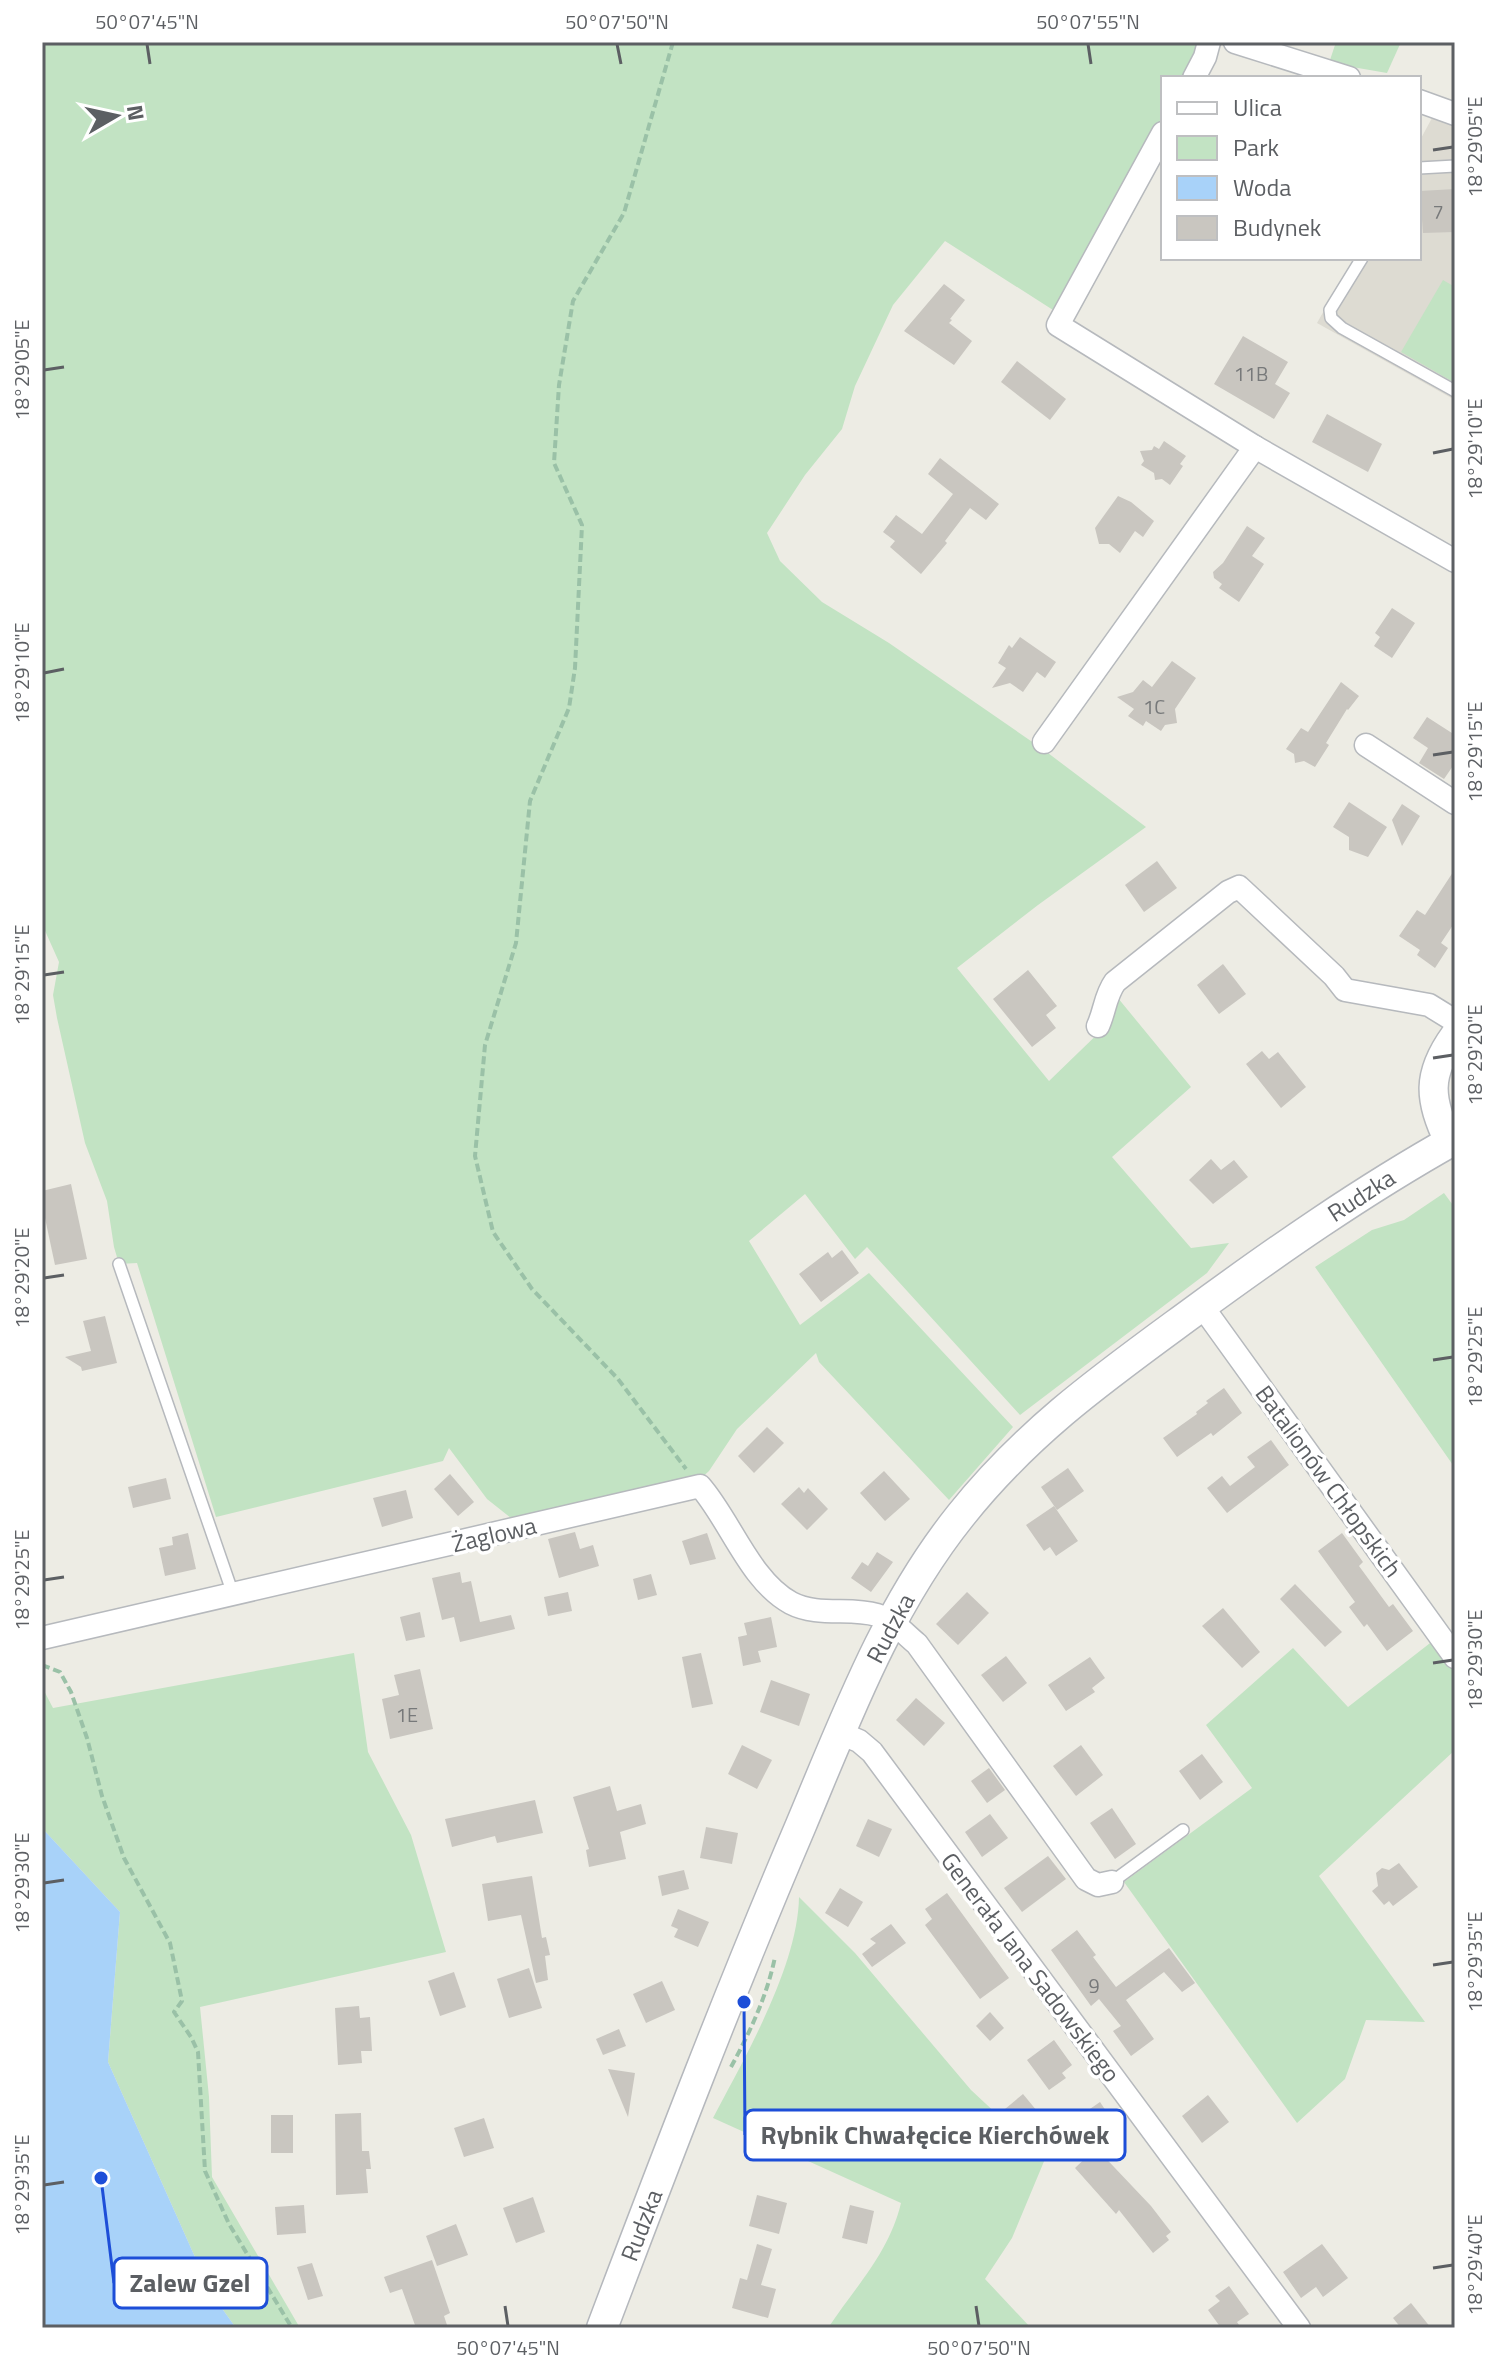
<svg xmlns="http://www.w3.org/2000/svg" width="1497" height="2370" viewBox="0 0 1497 2370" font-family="'Titillium Web',sans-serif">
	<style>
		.education { fill: #dddbd2 }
		.green { fill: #c2e3c3 }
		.water { fill: #a8d2f9 }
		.building { fill: #c9c6c0 }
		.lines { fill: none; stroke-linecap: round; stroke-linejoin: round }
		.service-casing { stroke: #b6b9bd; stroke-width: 14 }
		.minor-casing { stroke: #b6b9bd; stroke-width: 25 }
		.tertiary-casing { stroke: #b6b9bd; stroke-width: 31 }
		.secondary-casing { stroke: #b5b8bd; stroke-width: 33 }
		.path { stroke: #9ac1a7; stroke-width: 4; stroke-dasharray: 8 4; stroke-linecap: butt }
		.service { stroke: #fff; stroke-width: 11 }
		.minor { stroke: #fff; stroke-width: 22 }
		.tertiary { stroke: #fff; stroke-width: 28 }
		.secondary { stroke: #fff; stroke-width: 30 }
		.ticks { fill: none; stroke: #5c5f63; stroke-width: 3 }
		.labels { text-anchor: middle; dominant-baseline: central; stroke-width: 7; stroke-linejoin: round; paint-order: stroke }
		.number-label { font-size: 20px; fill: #77797a }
		.street-label { font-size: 24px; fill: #5c5f63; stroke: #fff }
		.leader { fill: none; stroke: #1d4ed8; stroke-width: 3 }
		.callout-dot { fill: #1d4ed8; stroke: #fff; stroke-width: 3 }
		.callout { fill: #fff; stroke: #1d4ed8; stroke-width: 3 }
		.callout-label { font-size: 26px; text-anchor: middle; font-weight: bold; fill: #5c5f63 }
		.neatline { fill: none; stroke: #5c5f63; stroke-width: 3 }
		.ticks-label { font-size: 20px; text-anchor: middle; fill: #5c5f63 }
	</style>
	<rect width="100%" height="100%" fill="#edece4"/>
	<polygon class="education" points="1432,118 1455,125 1455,400 1317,323 1354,258 1419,258 1419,142"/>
	<g class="green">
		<polygon points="42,42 1197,42 1199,55 1185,78 1163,78 1163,117 1053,310 945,241 893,305 855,386 842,429 805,475 767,533 780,561 822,602 889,643 1044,750 1146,827 1038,905 957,968 1049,1081 1110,1022 1113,992 1191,1087 1112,1157 1191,1248 1229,1243 1207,1273 1020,1415 867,1247 855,1259 805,1194 749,1241 800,1325 869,1273 1013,1427 949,1500 819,1362 816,1353 737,1429 709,1471 697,1482 516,1522 487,1499 449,1448 443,1461 216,1517 137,1263 119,1264 114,1247 107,1201 85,1143 57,1018 53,995 59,962 42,924"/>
		<polygon points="1336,42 1401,42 1387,73 1329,63"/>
		<polygon points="1443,280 1455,287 1455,383 1401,352"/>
		<polygon points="1444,1193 1455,1208 1455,1468 1315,1267 1372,1230 1404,1220"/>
		<polygon points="1434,1640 1455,1670 1455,1750 1319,1876 1425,2022 1366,2020 1345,2079 1297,2123 1124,1882 1252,1788 1206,1725 1293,1648 1348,1707"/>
		<polygon points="354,1653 368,1752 411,1835 446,1952 200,2007 209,2097 212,2177 300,2328 236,2328 211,2293 108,2062 120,1912 42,1828 42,1687 53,1708"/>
		<path d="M799,1897L855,1953L971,2090L1045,2159L1012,2238L985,2279L1031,2328H828C856,2286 889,2253 901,2203L713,2118C745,2057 798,1966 799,1897Z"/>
	</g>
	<polygon class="water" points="42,1828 120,1912 108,2062 211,2293 236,2328 42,2328"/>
	<g class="building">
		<polygon points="1455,189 1455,232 1423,233 1420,191"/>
		<polygon points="944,284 965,300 950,319 952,320 949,323 972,341 954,365 904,331"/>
		<polygon points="1243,336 1288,362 1275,384 1290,393 1274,419 1214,384"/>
		<polygon points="1017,361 1066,399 1050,420 1001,382"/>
		<polygon points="1327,414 1382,444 1368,472 1312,442"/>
		<polygon points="1164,441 1186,456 1180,464 1183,466 1170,485 1162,479 1155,480 1154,473 1141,465 1144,461 1140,451 1152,450 1154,446 1159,449"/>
		<polygon points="940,458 999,504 986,520 970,508 945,541 947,543 921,574 890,547 895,541 883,532 896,515 922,534 953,494 928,474"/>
		<polygon points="1118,496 1131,502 1154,521 1143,537 1135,531 1120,553 1109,544 1099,544 1095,528"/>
		<polygon points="1247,526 1265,538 1252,556 1264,564 1239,602 1219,588 1222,584 1214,578 1213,572 1223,563"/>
		<polygon points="1392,608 1415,623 1392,658 1374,646 1380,637 1375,633"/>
		<polygon points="1020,637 1056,662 1045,678 1037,672 1023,692 1010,683 992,688 1006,668 998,663 1009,645 1012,648"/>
		<polygon points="1172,661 1196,678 1175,709 1177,723 1165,725 1161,731 1146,721 1143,726 1128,716 1134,709 1117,697 1133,692 1143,680 1152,687"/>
		<polygon points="1341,682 1359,696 1348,710 1347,709 1326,743 1329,745 1315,767 1304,761 1295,763 1294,754 1286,749 1301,728 1308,732"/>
		<polygon points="1427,717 1455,735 1455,763 1444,779 1419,763 1428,748 1413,738"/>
		<polygon points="1349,802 1387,827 1368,857 1349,850 1349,837 1333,827"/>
		<polygon points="1402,804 1420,816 1402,846 1392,820"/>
		<polygon points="1157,861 1177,888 1144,912 1125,885"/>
		<polygon points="1455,869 1455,922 1441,943 1448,948 1435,968 1417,955 1420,950 1399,936 1417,910 1425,915"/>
		<polygon points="1223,964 1246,994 1219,1014 1197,985"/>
		<polygon points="1028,970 1057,1006 1046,1015 1056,1028 1032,1047 993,999"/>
		<polygon points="1262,1051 1269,1059 1278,1052 1306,1087 1281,1108 1246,1064"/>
		<polygon points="1211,1159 1221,1170 1234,1160 1248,1177 1213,1204 1189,1180"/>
		<polygon points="71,1184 87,1259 55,1265 42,1204 42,1191"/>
		<polygon points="842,1250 859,1273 821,1302 799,1274 828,1252 832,1258"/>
		<polygon points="105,1316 117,1363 82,1371 81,1367 65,1357 91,1351 83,1321"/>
		<polygon points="1224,1388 1242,1413 1213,1436 1211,1433 1177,1457 1163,1438 1197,1414 1196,1412 1208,1403 1206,1401"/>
		<polygon points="767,1427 784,1443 754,1473 738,1456"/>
		<polygon points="1271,1440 1289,1465 1227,1513 1207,1488 1222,1476 1230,1486 1255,1467 1247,1457"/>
		<polygon points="1068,1468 1084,1491 1057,1510 1041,1487"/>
		<polygon points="884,1471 910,1499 885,1521 860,1493"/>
		<polygon points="450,1474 474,1502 458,1516 434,1489"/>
		<polygon points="166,1478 171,1499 133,1508 128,1487"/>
		<polygon points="799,1487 804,1493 808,1488 828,1509 807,1530 781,1504"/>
		<polygon points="406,1490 413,1518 382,1527 373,1498"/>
		<polygon points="1054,1506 1078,1541 1056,1556 1050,1547 1044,1551 1026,1525"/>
		<polygon points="575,1532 580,1549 593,1545 599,1566 559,1578 548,1539"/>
		<polygon points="188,1533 196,1569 165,1576 159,1548 173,1545 172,1537"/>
		<polygon points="707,1533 716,1559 690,1565 682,1541"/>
		<polygon points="1342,1533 1363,1562 1359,1566 1389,1607 1393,1604 1413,1631 1387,1651 1367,1624 1364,1627 1349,1607 1355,1602 1318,1551"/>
		<polygon points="877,1552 893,1562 871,1592 851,1578 862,1562 868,1566"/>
		<polygon points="460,1572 462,1583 471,1581 480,1622 511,1615 515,1629 460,1642 454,1617 442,1620 432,1578"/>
		<polygon points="651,1574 657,1595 638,1600 633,1579"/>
		<polygon points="1295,1584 1342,1632 1325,1647 1280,1599"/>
		<polygon points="568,1592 572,1611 548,1616 544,1597"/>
		<polygon points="967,1592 989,1613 958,1645 936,1624"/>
		<polygon points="1223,1608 1260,1652 1242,1668 1202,1626"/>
		<polygon points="420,1612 425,1637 406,1641 400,1617"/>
		<polygon points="771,1617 777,1647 758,1651 761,1662 743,1666 738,1637 747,1635 744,1623"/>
		<polygon points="701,1653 713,1704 692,1708 682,1657"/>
		<polygon points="1006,1656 1027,1683 1003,1702 981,1675"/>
		<polygon points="1090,1657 1105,1678 1092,1688 1095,1692 1066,1711 1048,1685"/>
		<polygon points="420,1669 433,1729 390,1739 382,1699 399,1695 394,1675"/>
		<polygon points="771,1680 810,1694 799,1726 760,1712"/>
		<polygon points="916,1698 945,1723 924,1746 896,1720"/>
		<polygon points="742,1745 772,1760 757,1789 728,1774"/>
		<polygon points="1081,1745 1103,1775 1076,1796 1053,1766"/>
		<polygon points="1202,1754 1223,1782 1200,1800 1179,1771"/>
		<polygon points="989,1768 1005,1790 987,1803 971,1781"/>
		<polygon points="610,1786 617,1811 641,1804 646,1824 620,1832 626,1859 589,1867 586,1850 589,1849 573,1797"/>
		<polygon points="535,1800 543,1833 497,1843 495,1836 452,1847 445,1819"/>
		<polygon points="1112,1808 1136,1844 1115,1859 1090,1823"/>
		<polygon points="990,1814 1008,1838 982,1857 965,1832"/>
		<polygon points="868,1819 892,1829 879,1857 856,1846"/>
		<polygon points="706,1827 738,1833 732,1864 700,1858"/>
		<polygon points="1048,1856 1066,1879 1022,1912 1004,1888"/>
		<polygon points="1399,1863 1418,1887 1393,1906 1389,1901 1384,1905 1372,1891 1378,1886 1376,1873 1382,1868 1389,1870"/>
		<polygon points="684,1870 689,1889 662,1896 658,1876"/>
		<polygon points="532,1876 542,1938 546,1937 550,1955 545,1956 548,1980 536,1983 521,1915 488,1921 482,1884"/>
		<polygon points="840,1888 863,1902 848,1927 825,1913"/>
		<polygon points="947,1893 1009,1978 980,1999 925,1925 932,1919 925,1909"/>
		<polygon points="678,1909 709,1922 698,1947 674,1937 678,1929 671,1926"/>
		<polygon points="891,1924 906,1943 872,1967 862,1954 876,1943 870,1939"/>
		<polygon points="1077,1930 1096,1955 1093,1957 1116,1987 1169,1948 1195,1983 1182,1992 1164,1972 1126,2000 1154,2039 1131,2056 1113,2031 1121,2026 1099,1999 1091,2006 1051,1950"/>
		<polygon points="529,1968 542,2008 509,2018 497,1979"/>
		<polygon points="454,1972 466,2007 440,2016 428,1981"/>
		<polygon points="662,1981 675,2010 646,2023 633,1994"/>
		<polygon points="359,2006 360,2018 370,2017 372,2051 361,2051 362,2063 338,2065 335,2008"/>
		<polygon points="990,2012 1004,2028 990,2041 976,2026"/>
		<polygon points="619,2029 626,2046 603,2055 596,2039"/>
		<polygon points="1054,2040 1072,2065 1062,2073 1066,2078 1049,2090 1027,2060"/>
		<polygon points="608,2069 635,2073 628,2117"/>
		<polygon points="1023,2094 1051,2128 1030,2145 1005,2109"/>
		<polygon points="1208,2095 1229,2122 1202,2143 1182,2116"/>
		<polygon points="1100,2102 1116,2126 1091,2144 1074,2120"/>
		<polygon points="361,2113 362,2151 369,2151 371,2169 366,2169 368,2193 336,2195 335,2114"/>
		<rect x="271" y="2115" width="22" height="38"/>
		<polygon points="484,2118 494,2148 464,2157 454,2128"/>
		<polygon points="1096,2148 1151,2206 1171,2232 1166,2236 1169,2240 1153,2253 1119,2210 1116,2214 1075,2168"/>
		<polygon points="757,2195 787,2203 779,2234 749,2226"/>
		<polygon points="533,2197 545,2232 516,2243 503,2208"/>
		<polygon points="304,2205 306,2233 277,2235 275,2207"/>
		<polygon points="850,2205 874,2211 867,2244 842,2238"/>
		<polygon points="456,2224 468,2255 437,2266 426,2236"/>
		<polygon points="757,2244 772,2249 761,2285 776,2289 768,2318 732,2308 740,2278 747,2280"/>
		<polygon points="1322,2244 1348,2278 1323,2297 1316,2287 1301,2298 1283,2272"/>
		<polygon points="432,2260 450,2313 444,2316 448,2328 416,2328 402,2289 390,2293 384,2277"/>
		<polygon points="312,2263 323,2296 308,2300 297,2267"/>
		<polygon points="1229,2286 1249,2314 1237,2322 1241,2328 1221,2328 1208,2310 1220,2301 1215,2296"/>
		<polygon points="1411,2303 1431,2328 1401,2328 1393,2318"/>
	</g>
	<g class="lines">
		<defs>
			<g id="service">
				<polyline points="1419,168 1455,166"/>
				<polyline points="1362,258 1330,310 1331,318 1342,328 1455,391"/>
				<polyline points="119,1264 233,1594"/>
				<polyline points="1112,1882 1183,1830"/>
			</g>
			<g id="minor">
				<polyline points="1235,42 1349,78"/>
				<polyline points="1194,78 1205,57 1209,42"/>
				<polyline points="1419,101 1455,114"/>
				<polyline points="1255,447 1455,561"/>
				<polyline points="1044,742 1255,447 1058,325 1163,133"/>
				<polyline points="1366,745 1455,803"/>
				<path d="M1098,1026C1105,1011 1105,996 1115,982L1228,892L1239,887L1334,976L1345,990L1429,1005L1455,1021"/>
				<polyline points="1202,1306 1455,1657"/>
				<path d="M42,1638L700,1486C730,1520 750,1581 791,1603C818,1617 850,1607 877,1615C893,1620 905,1634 917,1644L1086,1879L1098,1885L1112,1882"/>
				<polyline points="840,1733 859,1741 872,1752 1299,2328"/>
			</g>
			<path id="tertiary" d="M1449,1142C1429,1099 1426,1075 1455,1035"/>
			<path id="secondary" d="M602,2328C666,2159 730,1991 801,1825C846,1718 887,1607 961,1515C1028,1431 1103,1378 1189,1315C1275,1252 1362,1191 1455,1139"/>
		</defs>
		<use href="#service" class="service-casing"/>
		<use href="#minor" class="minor-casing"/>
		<use href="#tertiary" class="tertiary-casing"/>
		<use href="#secondary" class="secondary-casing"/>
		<g class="path">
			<polyline points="673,42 624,213 573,301 559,385 554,463 582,525 575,668 569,708 530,801 516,943 485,1045 475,1156 493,1232 532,1289 618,1379 686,1469"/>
			<polyline points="42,1665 60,1672 71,1692 87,1738 102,1796 124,1858 170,1943 182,2001 174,2012 191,2037 198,2052 205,2171 229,2224 292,2328"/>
			<path d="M731,2067C750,2032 767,1996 775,1957"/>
		</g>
		<use href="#service" class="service"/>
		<use href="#minor" class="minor"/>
		<use href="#tertiary" class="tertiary"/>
		<use href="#secondary" class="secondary"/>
	</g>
	<path class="ticks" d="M147,44L150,64M617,44L621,64M1088,44L1091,64M1433,150L1453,147M44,370L64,367M1433,453L1453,449M44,673L64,669M1433,755L1453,752M44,975L64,972M1433,1058L1453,1055M44,1278L64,1275M1433,1360L1453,1357M44,1580L64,1577M1433,1663L1453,1660M44,1883L64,1880M1433,1965L1453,1962M44,2185L64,2182M1433,2268L1453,2265M505,2306L508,2326M976,2306L979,2326"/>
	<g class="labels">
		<g class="number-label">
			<text x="1438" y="211">7</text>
			<text x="1251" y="373">11B</text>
			<text x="1154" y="706">1C</text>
			<text x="407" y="1714">1E</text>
			<text x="1094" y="1985">9</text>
		</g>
		<g class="street-label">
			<text transform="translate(1361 1195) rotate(-33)">Rudzka</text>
			<text transform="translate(1329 1481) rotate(54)">Batalionów Chłopskich</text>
			<text transform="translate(494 1534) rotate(-13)">Żaglowa</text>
			<text transform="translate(890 1628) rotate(-62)">Rudzka</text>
			<text transform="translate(1031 1967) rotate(53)">Generała Jana Sadowskiego</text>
			<text transform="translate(641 2225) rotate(-69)">Rudzka</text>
		</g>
	</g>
	<path class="leader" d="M744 2002L745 2135M101 2178L114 2283"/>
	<g class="callout-dot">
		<circle cx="744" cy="2002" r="8"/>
		<circle cx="101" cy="2178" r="8"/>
	</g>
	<g class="callout">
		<rect x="745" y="2110" width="380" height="50" rx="8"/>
		<rect x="114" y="2258" width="153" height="50" rx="8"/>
	</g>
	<g class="callout-label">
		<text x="935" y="2144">Rybnik Chwałęcice Kierchówek</text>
		<text x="190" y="2292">Zalew Gzel</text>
	</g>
	<rect width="1497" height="2370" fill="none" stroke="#ffffff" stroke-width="88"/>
	<rect x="1161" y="76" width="260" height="184" fill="#ffffff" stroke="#bebfc1" stroke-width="2"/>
	<rect x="1177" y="102" width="40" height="12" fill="#ffffff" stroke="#bebfc1" stroke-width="2"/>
	<text x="1233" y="116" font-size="24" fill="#5c5f63">Ulica</text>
	<rect x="1177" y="136" width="40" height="24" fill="#c2e3c3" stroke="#bebfc1" stroke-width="2"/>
	<text x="1233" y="156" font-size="24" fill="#5c5f63">Park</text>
	<rect x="1177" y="176" width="40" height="24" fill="#a8d2f9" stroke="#bebfc1" stroke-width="2"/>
	<text x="1233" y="196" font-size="24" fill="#5c5f63">Woda</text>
	<rect x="1177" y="216" width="40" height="24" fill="#c9c6c0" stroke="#bebfc1" stroke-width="2"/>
	<text x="1233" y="236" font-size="24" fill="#5c5f63">Budynek</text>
	<g transform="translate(116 116) rotate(81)" stroke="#ffffff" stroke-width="6" paint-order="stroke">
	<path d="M0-6L14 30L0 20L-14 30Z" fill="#5c5f63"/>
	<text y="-12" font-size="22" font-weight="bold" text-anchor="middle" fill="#5c5f63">N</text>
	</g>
	<rect x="44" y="44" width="1409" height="2282" class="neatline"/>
	<g class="ticks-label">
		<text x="147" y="29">50°07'45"N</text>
		<text x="617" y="29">50°07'50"N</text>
		<text x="1088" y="29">50°07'55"N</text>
		<text transform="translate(1475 147) rotate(-90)" y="7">18°29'05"E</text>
		<text transform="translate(22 370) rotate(-90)" y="7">18°29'05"E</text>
		<text transform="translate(1475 449) rotate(-90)" y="7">18°29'10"E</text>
		<text transform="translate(22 673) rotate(-90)" y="7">18°29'10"E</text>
		<text transform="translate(1475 752) rotate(-90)" y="7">18°29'15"E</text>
		<text transform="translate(22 975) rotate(-90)" y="7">18°29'15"E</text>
		<text transform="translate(1475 1055) rotate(-90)" y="7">18°29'20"E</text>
		<text transform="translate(22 1278) rotate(-90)" y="7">18°29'20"E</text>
		<text transform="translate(1475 1357) rotate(-90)" y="7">18°29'25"E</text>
		<text transform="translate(22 1580) rotate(-90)" y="7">18°29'25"E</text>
		<text transform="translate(1475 1660) rotate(-90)" y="7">18°29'30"E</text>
		<text transform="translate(22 1883) rotate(-90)" y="7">18°29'30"E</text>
		<text transform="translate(1475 1962) rotate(-90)" y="7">18°29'35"E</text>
		<text transform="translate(22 2185) rotate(-90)" y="7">18°29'35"E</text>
		<text transform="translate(1475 2265) rotate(-90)" y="7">18°29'40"E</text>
		<text x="508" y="2355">50°07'45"N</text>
		<text x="979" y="2355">50°07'50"N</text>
	</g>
</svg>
